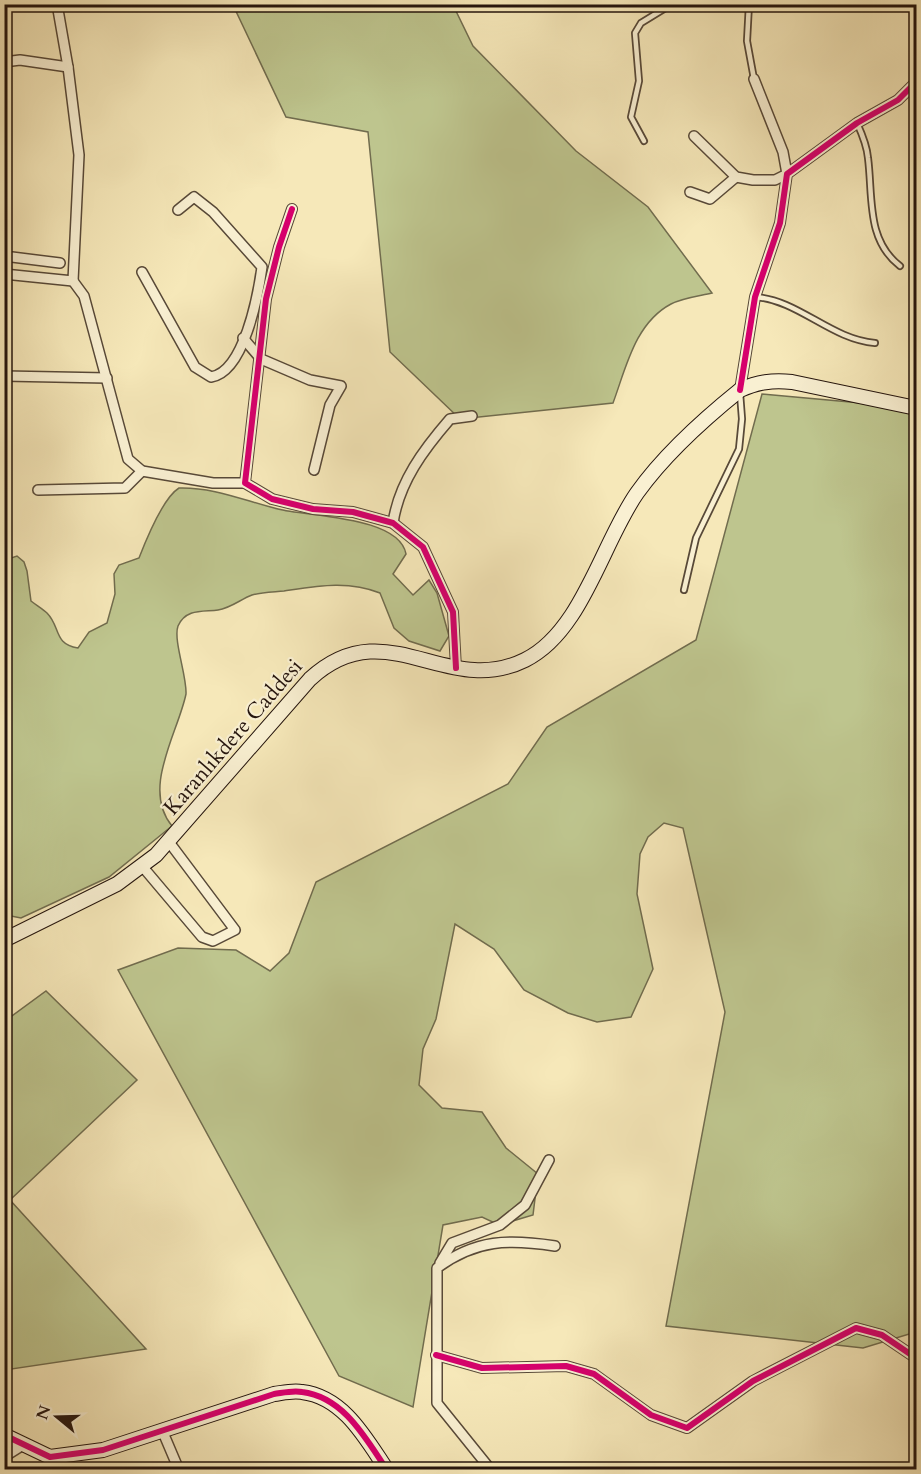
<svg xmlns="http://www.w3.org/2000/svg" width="921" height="1474" viewBox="0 0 921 1474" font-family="Cardo,serif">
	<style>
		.green { fill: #bec58e; stroke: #716c4e; stroke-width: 1.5 }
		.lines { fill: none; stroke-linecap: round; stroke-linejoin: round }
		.lane-casing { stroke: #584938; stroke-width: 8 }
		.street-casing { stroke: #584938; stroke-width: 12 }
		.secondary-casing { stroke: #24140d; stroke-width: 16 }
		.lane { stroke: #f9f0d2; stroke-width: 4.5 }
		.street { stroke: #f9f0d2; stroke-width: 9 }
		.secondary { stroke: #f9f0d2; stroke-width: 14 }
		.cycleway-casing { stroke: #f9f0d2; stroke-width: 10 }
		.cycleway { stroke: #d6006c; stroke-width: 6 }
		.labels { text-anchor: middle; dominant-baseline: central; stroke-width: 4.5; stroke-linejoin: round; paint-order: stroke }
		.street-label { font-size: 22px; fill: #24140d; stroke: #f9f0d2 }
	</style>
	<rect width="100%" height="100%" fill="#f6e8b9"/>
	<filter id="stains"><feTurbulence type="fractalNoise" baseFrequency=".00333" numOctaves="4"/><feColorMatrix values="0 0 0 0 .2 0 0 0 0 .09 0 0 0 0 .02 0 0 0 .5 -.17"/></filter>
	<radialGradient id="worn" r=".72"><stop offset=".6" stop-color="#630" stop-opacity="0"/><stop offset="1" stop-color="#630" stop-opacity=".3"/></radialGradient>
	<g class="green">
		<path d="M233,5H453L473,46L576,151L648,207L712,293C699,296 682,298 671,304C635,323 626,368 613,403L460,419L390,352L368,132L286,117Z"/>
		<polygon points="762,394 916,408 916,1332 863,1348 666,1326 725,1012 683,828 664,823 648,837 640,854 637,894 653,969 631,1017 597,1022 568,1013 524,990 494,949 455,924 436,1019 423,1049 419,1085 442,1108 482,1112 506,1148 538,1174 533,1215 499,1225 482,1217 443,1225 413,1407 339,1376 118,970 178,948 236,950 270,971 289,953 316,882 508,784 547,727 696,640"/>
		<path d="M179,488C214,487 245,501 278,509C309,517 399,516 406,554L393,574L413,595L429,580L437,593L449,636L440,651L409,641L394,628L380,593C348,580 317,586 284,591C274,592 261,592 252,595C241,599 231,608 218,610C204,612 186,608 178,626C173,640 187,676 186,694C178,733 141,789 172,826L109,877L21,918L11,916L5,919V560L17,556L24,562L27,571L31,601C36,605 43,609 47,613C61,627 53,644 78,648L89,632L107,623L115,594L114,574L119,565L139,558C146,540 163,498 179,488Z"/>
		<polygon points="46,991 137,1080 10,1200 146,1349 5,1370 5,1021"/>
	</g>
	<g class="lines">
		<defs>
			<g id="lane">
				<polyline points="749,4 747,41 754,79"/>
				<path d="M857,123C862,134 867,146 868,158C873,197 866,240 900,266"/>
				<polyline points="644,141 631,117 639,81 635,33 641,23 672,4"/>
				<path d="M755,297C799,300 830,339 875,343"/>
				<polyline points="684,590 696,538 739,449 742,419 740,393"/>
			</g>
			<g id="street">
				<polyline points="4,62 20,60 68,67"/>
				<polyline points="694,136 736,177 753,180 775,180 787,174 783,152 754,79"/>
				<polyline points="690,192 710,199 736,177"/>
				<polyline points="292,209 279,247 266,299 245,483 272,499 313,509 353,512 393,523 423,547 453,612 456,668"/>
				<polyline points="4,256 60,263"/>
				<path d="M142,272L195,367L211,377C244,372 258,296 262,267L213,212L194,197L178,210"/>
				<polyline points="4,274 73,281 79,155 68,67 57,4"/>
				<polyline points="73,281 84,296 128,459 142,471 213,483 245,483"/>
				<polyline points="243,338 261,359 310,380 341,386 330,405 314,470"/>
				<polyline points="4,376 107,378"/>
				<polyline points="740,390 755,297 780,223 787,174 857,123 898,100 916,82"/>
				<polyline points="38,490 125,488 142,471"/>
				<path d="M393,523C399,482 424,449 450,419L472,416"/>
				<polyline points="142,866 202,937 213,941 235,930 169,842"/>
				<polyline points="440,1263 452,1243 500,1225 525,1205 549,1160"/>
				<polyline points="436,1355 482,1368 566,1366 594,1374 651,1415 687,1428 753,1381 856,1328 882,1335 916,1358"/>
				<polyline points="162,1430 179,1470"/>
				<polyline points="4,1457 23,1445"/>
				<path d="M491,1470L437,1403V1268C476,1239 509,1239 555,1246"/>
			</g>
			<g id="secondary">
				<path d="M4,940L117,884L156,855L310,679C386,609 446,699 525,660C582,632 602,543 637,493C664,455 704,419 740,390C758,382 772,380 792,382L916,408"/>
				<path d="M4,1435L50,1457L103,1450L274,1394C282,1393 293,1390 302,1392C344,1397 366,1439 387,1470"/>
			</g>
		</defs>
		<use href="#lane" class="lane-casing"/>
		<use href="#street" class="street-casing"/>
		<use href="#secondary" class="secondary-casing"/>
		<use href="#lane" class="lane"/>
		<use href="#street" class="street"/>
		<use href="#secondary" class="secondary"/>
		<defs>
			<g id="cycleway">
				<polyline points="292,209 279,247 266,299 245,483 272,499 313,509 353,512 393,523 423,547 453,612 456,668"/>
				<polyline points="740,390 755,297 780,223 787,174 857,123 898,100 916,82"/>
				<polyline points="436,1355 482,1368 566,1366 594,1374 651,1415 687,1428 753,1381 856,1328 882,1335 916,1358"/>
				<path d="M4,1435L50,1457L103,1450L274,1394C282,1393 293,1390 302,1392C344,1397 366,1439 387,1470"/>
			</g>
		</defs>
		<use href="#cycleway" class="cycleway-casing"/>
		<use href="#cycleway" class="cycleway"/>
	</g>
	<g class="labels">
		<g class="street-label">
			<text transform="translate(233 737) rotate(-49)">Karanlıkdere Caddesi</text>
		</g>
	</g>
	<rect width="921" height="1474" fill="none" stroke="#f6e8b9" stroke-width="24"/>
	<rect x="6" y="6" width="909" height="1462" fill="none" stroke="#24140d" stroke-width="3"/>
	<rect x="12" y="12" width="897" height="1450" fill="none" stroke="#24140d" stroke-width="1.5"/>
	<g transform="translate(57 1417) rotate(289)" stroke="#f9f0d2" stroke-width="4.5" paint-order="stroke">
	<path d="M0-4.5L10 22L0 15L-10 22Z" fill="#24140d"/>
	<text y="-9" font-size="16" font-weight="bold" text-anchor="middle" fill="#24140d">N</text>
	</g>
	<rect width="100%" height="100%" filter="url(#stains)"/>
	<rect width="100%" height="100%" fill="url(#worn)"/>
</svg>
